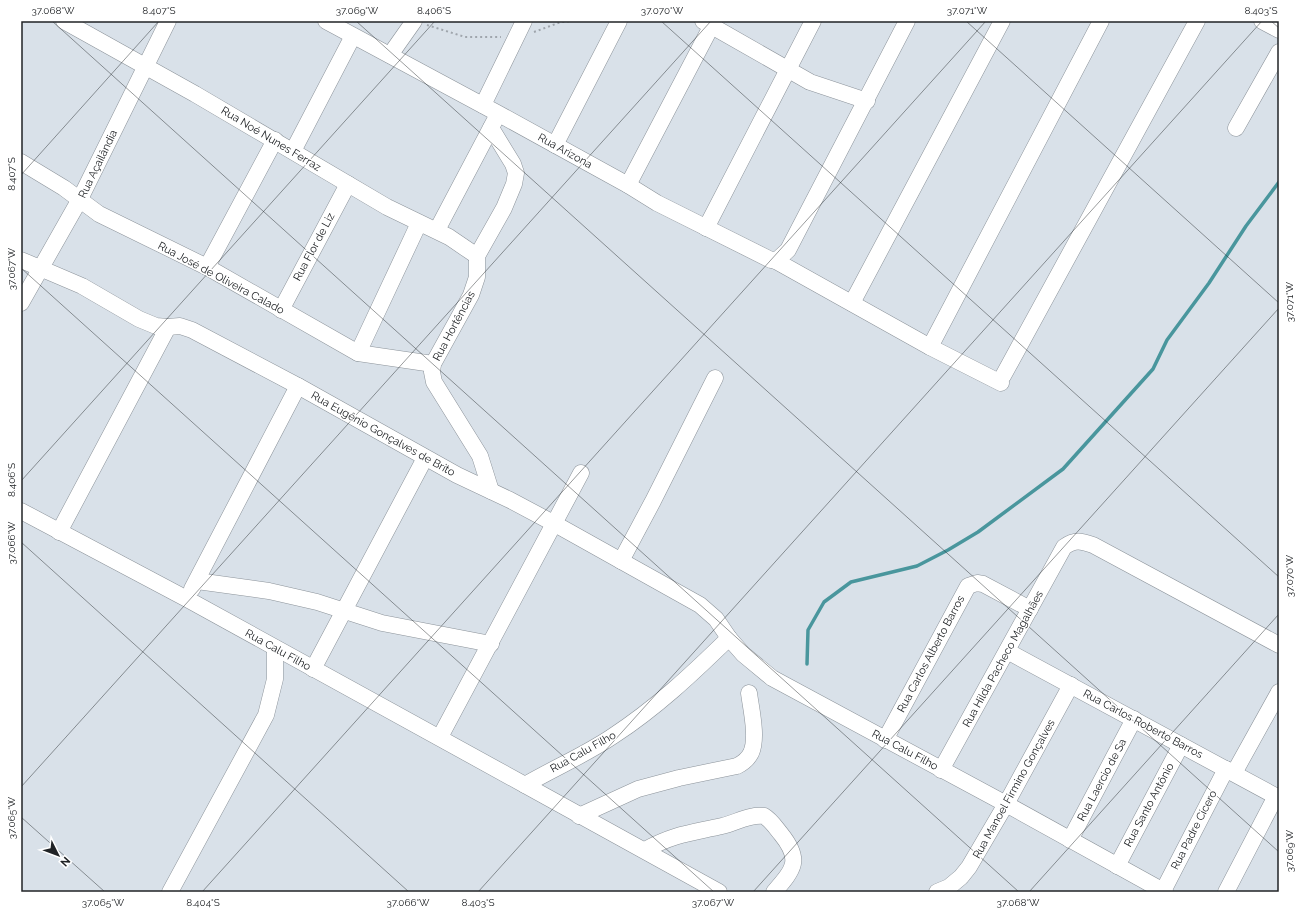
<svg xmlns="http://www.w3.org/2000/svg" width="1300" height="913" viewBox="0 0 1300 913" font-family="Raleway,sans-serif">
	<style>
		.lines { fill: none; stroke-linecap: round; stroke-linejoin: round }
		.stream { stroke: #49969d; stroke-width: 3.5 }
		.minor-casing { stroke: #8c939a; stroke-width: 17 }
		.path { stroke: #9fa5ac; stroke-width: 2; stroke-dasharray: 2 3; stroke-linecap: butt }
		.minor { stroke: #fff; stroke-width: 16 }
		.ticks { fill: none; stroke: #202326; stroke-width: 1; stroke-opacity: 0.45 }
		.labels { text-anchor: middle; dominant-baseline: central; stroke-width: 3; stroke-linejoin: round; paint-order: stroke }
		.street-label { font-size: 11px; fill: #202326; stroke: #fff }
		.neatline { fill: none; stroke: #202326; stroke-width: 1.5 }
		.ticks-label { font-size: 10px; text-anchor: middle; fill: #202326 }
	</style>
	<rect width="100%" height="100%" fill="#d9e1e9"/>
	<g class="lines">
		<polyline class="stream" points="807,664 808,630 824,602 851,582 917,566 948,550 978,532 1063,469 1153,369 1167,340 1209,283 1246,226 1279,182"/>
		<defs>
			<g id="minor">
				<polyline points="64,21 195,94 387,207 449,237 477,256"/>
				<polyline points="326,21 499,114 628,185 657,203 771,260 776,261 788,250 907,21"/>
				<polyline points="703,21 810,82 867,101"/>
				<polyline points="1262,21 1279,30"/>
				<polyline points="390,55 414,21"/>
				<polyline points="483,105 524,21"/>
				<polyline points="1236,128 1279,52"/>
				<polyline points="555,145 619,21"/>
				<polyline points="293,151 353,36"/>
				<polyline points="21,162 64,188 99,214 207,267 358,353 433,364"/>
				<polyline points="628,185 714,21"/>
				<polyline points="706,228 813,21"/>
				<polyline points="437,230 495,120"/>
				<polyline points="21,260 82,286 139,319 156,326 168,327 180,326 192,330 298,386 457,475 510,500 555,524 700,605 716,619 729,638"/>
				<polyline points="776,261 930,347 1001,383"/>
				<polyline points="207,267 275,140"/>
				<polyline points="21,303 80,199 168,21"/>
				<polyline points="852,303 1002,21"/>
				<polyline points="281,310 348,184"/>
				<polyline points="930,347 1101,21"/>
				<polyline points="358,353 419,223"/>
				<polyline points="1003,376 1197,21"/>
				<polyline points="491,491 480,456 434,382 432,372 433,364 471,295 477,277 477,256 504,208 514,184 516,173 513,164 491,128"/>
				<path d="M21,511L187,599L525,785C554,768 585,755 613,736C656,708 692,674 729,638L743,654L772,678L1006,804L1165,892"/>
				<polyline points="59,532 168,327"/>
				<polyline points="621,561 653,501 715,378"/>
				<polyline points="197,581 269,591 317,602 382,623 491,644"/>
				<polyline points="192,589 298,386"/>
				<polyline points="1007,651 1279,798"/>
				<polyline points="313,669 425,458"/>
				<polyline points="440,737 581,473"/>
				<polyline points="885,740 968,586 977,583 983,584 1030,609"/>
				<path d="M941,770L1064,547C1075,539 1081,541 1093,545L1279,645"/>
				<polyline points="1234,773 1279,692"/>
				<polyline points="525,785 719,892"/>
				<path d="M579,816L638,789L679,778L737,766C743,763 748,759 751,753C758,738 751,709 749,693"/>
				<polyline points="1070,840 1134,719"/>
				<path d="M645,850C674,834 691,833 722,826C736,823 749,814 764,816C771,820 776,828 781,834C802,860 794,869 774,892"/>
				<polyline points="1117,866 1181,745"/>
				<polyline points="1163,891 1226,769"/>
				<polyline points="170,892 266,715 275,679 275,648"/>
				<polyline points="937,892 949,887 961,877 969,867 1006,804 1071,685"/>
				<polyline points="1226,892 1276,796"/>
			</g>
		</defs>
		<use href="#minor" class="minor-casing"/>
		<g class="path">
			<polyline points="427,25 465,37 501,37"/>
			<polyline points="534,32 561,22 571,21"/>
		</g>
		<use href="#minor" class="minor"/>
	</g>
	<path class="ticks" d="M52,21L1019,892M356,21L1279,852M661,21L1279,577M966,21L1279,303M1271,21L1279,28M21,175L159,21M21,268L714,892M21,481L435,21M21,542L409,892M21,787L711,21M21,817L105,892M202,892L986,21M478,892L1262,21M753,892L1279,308M1029,892L1279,614"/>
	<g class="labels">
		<g class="street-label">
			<text transform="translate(271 139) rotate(31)">Rua Noé Nunes Ferraz</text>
			<text transform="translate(565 151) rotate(29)">Rua Arizona</text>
			<text transform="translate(98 164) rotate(-64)">Rua Açailândia</text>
			<text transform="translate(314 247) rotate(-62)">Rua Flor de Liz</text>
			<text transform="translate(221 278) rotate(28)">Rua José de Oliveira Calado</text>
			<text transform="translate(454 326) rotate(-62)">Rua Hortências</text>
			<text transform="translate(383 434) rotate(29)">Rua Eugênio Gonçalves de Brito</text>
			<text transform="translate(278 650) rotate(29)">Rua Calu Filho</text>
			<text transform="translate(931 654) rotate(-62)">Rua Carlos Alberto Barros</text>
			<text transform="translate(1003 659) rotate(-61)">Rua Hilda Pacheco Magalhães</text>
			<text transform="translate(1143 724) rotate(28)">Rua Carlos Roberto Barros</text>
			<text transform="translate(905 750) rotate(28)">Rua Calu Filho</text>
			<text transform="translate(583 752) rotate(-29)">Rua Calu Filho</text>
			<text transform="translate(1102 780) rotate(-62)">Rua Laercio de Sa</text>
			<text transform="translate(1014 789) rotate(-61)">Rua Manoel Firmino Gonçalves</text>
			<text transform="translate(1149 805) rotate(-62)">Rua Santo Antônio</text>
			<text transform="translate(1194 830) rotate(-63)">Rua Padre Cícero</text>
		</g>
	</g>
	<rect width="1300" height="913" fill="none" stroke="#ffffff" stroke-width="44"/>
	<g transform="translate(58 855) rotate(132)" stroke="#ffffff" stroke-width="3" paint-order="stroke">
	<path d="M0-3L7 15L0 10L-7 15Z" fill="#202326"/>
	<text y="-6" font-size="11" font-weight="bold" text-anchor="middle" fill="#202326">N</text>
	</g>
	<rect x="22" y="22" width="1256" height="869" class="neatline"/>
	<g class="ticks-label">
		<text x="53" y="14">37.068°W</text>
		<text x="159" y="14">8.407°S</text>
		<text x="357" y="14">37.069°W</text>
		<text x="434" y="14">8.406°S</text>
		<text x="662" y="14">37.070°W</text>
		<text x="967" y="14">37.071°W</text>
		<text x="1261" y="14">8.403°S</text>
		<text transform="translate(11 174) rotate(-90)" y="4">8.407°S</text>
		<text transform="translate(11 269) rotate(-90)" y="4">37.067°W</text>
		<text transform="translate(1289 302) rotate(-90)" y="4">37.071°W</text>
		<text transform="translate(11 480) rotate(-90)" y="4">8.406°S</text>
		<text transform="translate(11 543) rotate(-90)" y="4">37.066°W</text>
		<text transform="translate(1289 576) rotate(-90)" y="4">37.070°W</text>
		<text transform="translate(11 818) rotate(-90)" y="4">37.065°W</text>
		<text transform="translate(1289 851) rotate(-90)" y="4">37.069°W</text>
		<text x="103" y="906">37.065°W</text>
		<text x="203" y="906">8.404°S</text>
		<text x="408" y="906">37.066°W</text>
		<text x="478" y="906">8.403°S</text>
		<text x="713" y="906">37.067°W</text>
		<text x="1018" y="906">37.068°W</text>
	</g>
</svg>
